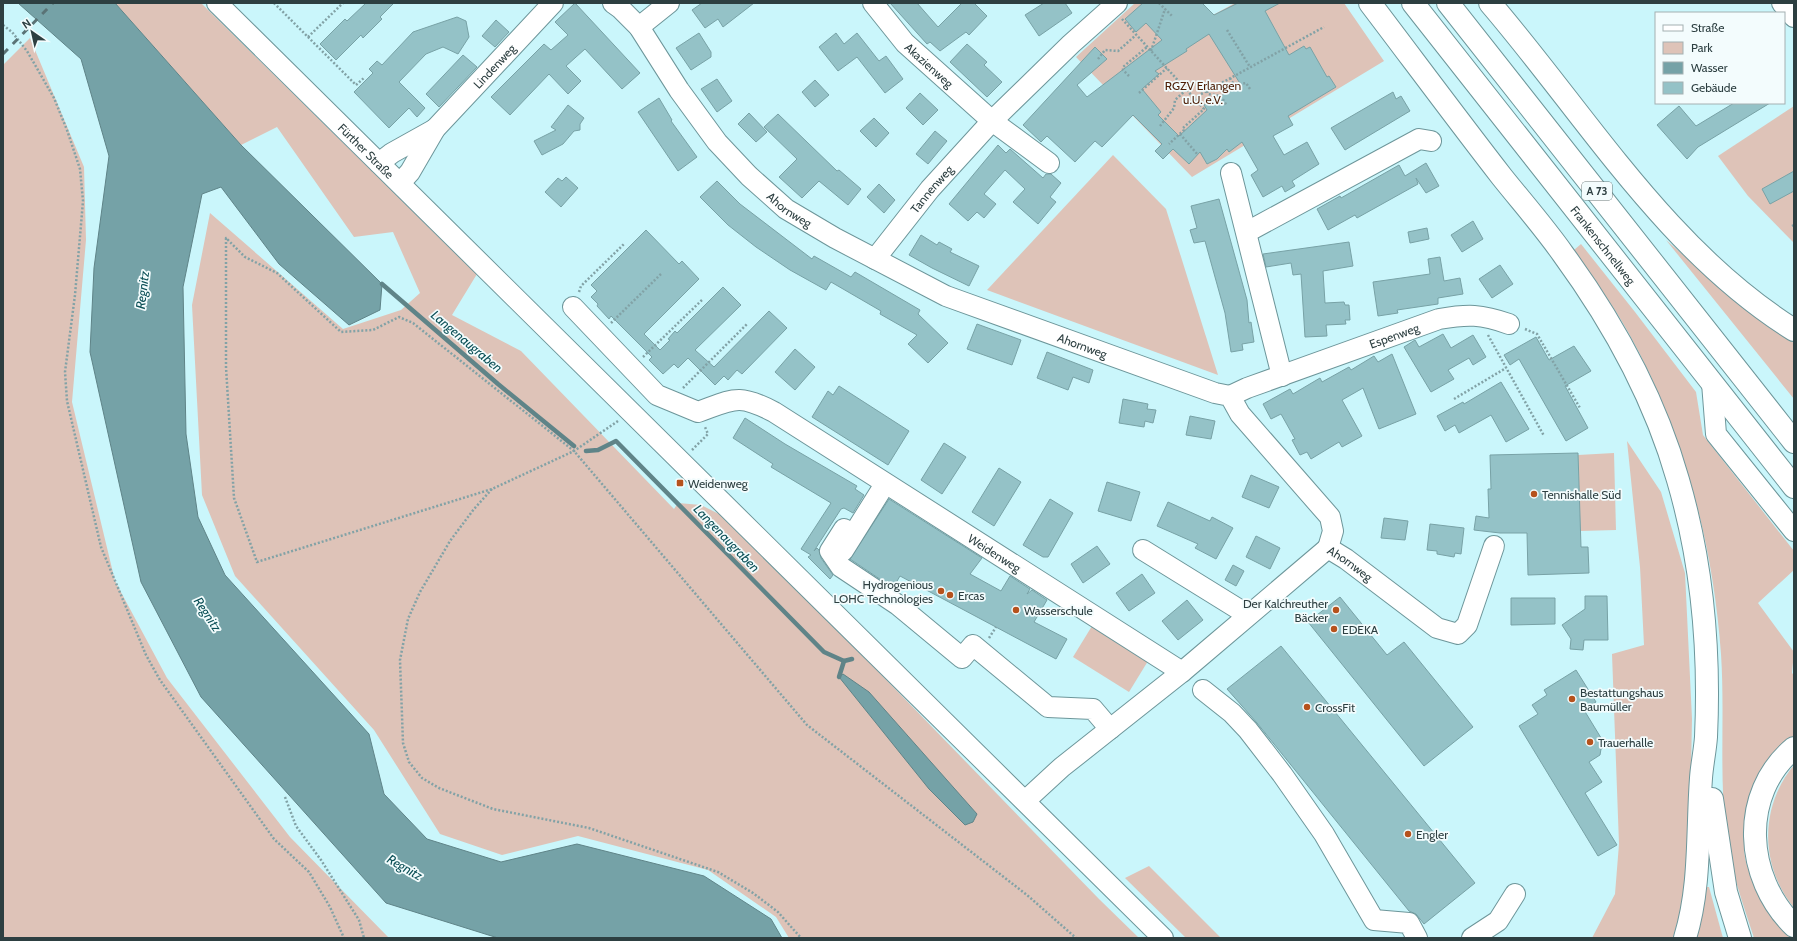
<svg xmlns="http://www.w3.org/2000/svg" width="1797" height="941" viewBox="0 0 1797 941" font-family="Cabin,sans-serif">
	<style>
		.green { fill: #dec3b8 }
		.water { fill: #75a2a7; stroke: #5f8488 }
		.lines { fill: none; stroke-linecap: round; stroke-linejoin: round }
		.stream { stroke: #5f8488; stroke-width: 4.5 }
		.building { fill: #94c2c7; stroke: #78a2a6; fill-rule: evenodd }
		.minor-casing { stroke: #6d969a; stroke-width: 22 }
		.highway-casing { stroke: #6d969a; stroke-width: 24 }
		.path { stroke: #82a2a6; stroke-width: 2.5; stroke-dasharray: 2 2; stroke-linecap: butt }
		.minor { stroke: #fff; stroke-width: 20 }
		.highway { stroke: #fff; stroke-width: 22 }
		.rail { stroke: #5a7376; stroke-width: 3; stroke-dasharray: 7 7; stroke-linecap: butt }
		.poi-dot { fill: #b6521d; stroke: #f3fcfd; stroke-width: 1.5 }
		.labels { text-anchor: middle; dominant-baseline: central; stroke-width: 3.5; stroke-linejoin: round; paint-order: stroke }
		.shield { fill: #f3fcfd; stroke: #687879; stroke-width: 1 }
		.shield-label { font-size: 11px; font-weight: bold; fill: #2d3f41 }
		.street-label { font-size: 12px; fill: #2d3f41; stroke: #f3fcfd }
		.park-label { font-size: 12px; fill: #4d1e06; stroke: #f3fcfd }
		.poi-label { font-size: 12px; fill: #2d3f41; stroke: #f3fcfd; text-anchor: start }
		.water-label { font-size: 13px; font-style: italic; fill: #0c5057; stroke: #f3fcfd }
	</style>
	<rect width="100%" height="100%" fill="#caf6fb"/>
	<g class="green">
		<polygon points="115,3 201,3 477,274 452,315 521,351 674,509 678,503 701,505 719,514 837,629 1099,899 1139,938 789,938 776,917 708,870 578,836 502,855 440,834 374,730 235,576 202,495 192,305 210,213 343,329 401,310 420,293 393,232 354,237 277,127 241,145"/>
		<polygon points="1135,3 1167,3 1191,27 1235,3 1344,3 1384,61 1192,177 1076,57"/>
		<polygon points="30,38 84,167 86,240 72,402 115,581 167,678 290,837 389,938 3,938 3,65"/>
		<polygon points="1794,106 1794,243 1748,196 1718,156"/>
		<polygon points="1113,155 1166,209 1218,375 987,290"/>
		<polygon points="1666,240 1754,316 1794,343 1794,399"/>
		<path d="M1581,244L1635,312L1696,392L1703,435L1794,551V570L1758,603L1794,652L1792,673L1794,675V736C1776,750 1772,767 1765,788C1759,806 1749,824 1745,843C1739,871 1776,919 1794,938H1754C1743,903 1730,869 1726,833C1719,773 1725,714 1721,654C1713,542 1683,430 1628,332C1612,303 1592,277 1574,250Z"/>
		<polygon points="1627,441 1661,492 1685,573 1692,719 1690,821 1687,886 1673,938 1592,938 1615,894 1619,844 1612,654 1644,645 1640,567"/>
		<polygon points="1614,453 1616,530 1580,531 1578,455"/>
		<polygon points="1092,626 1148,661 1129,692 1073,657"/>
		<path d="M1794,765V908C1760,866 1759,807 1794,765Z"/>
		<polygon points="1149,866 1221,938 1186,938 1125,878"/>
		<polygon points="1707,887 1709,887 1723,938 1695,938"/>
	</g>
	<g class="water">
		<polygon points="18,3 115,3 241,145 382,284 380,310 349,325 279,264 221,187 202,194 183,287 186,434 198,517 225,575 369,734 384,794 427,839 501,862 577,844 704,876 771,919 782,938 498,938 386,903 201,697 141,582 90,352 94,268 109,156 81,59"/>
		<polygon points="843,674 869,692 977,814 973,822 965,825 929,789 839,677"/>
	</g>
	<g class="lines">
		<g class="stream">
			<polyline points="382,284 498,384 574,446"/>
			<polyline points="586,451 598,450 616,441 824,652 844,661 852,659"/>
			<polyline points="839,677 844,661"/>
		</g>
	</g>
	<g class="building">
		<polygon points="366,3 394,3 380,17 382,19 363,38 361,35 336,60 320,44 345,19 347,21"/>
		<polygon points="575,3 640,73 622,89 585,49 566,66 581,81 568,94 549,74 510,115 491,97 544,44 551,50 568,35 555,22"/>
		<polygon points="702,3 754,3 723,27 718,19 705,28 692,10"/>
		<polygon points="890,3 917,3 938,27 962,3 974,3 987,16 969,35 966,32 940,51 930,42 927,44"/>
		<polygon points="1044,3 1065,3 1072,13 1039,36 1025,15"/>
		<path d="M1143,3H1202L1214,15L1238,3H1280L1265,11L1289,55L1304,46L1306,49L1310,47L1327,77L1329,76L1336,87L1288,116L1293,125L1273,136L1284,155L1307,142L1319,164L1292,181L1295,186L1285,192L1282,186L1263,197L1251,175L1258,170L1242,142L1229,152L1227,149L1217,159L1207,164L1200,152L1189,164L1173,149L1163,159L1155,151L1162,144L1133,115L1102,147L1095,141L1075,162L1047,136L1041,142L1023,125L1095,47L1107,59L1077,85L1087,97L1162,40L1146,23L1136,32L1125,19ZM1209,34L1241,85L1204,105L1207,110L1179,136L1158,115L1161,112L1142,89L1159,74L1155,71L1187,51L1186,49Z"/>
		<polygon points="457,17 466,21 469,37 458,54 443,47 426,54 399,82 425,108 417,117 409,108 389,128 354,92 373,73 369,69 377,61 382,65 413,32"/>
		<polygon points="496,20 509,32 495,47 482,36"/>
		<polygon points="699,33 711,52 711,57 691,70 676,48"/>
		<polygon points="836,33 844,44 857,33 879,61 886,56 903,79 885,93 857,57 838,71 819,47"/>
		<polygon points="967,44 987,62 984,65 1002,82 987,97 950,62"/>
		<polygon points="463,55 477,67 439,107 426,94"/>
		<polygon points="717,79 732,101 717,112 701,89"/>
		<polygon points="815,80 829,95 815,107 802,92"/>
		<polygon points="1393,92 1396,99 1401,96 1410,111 1345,150 1331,128"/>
		<polygon points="920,93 938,110 923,125 906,108"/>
		<polygon points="659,98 672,120 671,121 697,157 678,171 638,112"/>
		<polygon points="1734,103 1770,103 1698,147 1687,159 1657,125 1679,106 1696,126"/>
		<polygon points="568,105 584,118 580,124 580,130 574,131 563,144 542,155 534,141 556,130 551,127"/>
		<polygon points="749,113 767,132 756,142 738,124"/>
		<polygon points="778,114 837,171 839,170 861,189 848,205 819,181 802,198 779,177 797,159 764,127"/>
		<polygon points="874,118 889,133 876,147 860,131"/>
		<polygon points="935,131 947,141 928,164 916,154"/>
		<polygon points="998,145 1006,153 1010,149 1043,178 1046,174 1051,174 1061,183 1050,197 1056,202 1038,224 1013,202 1025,189 1005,170 984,194 996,204 984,218 977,212 968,221 949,204"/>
		<polygon points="1426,163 1439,186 1426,193 1416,178 1418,184 1357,218 1355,215 1328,230 1317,209 1340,196 1341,198 1399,165 1405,176"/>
		<polygon points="1794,171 1794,191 1770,204 1762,189"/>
		<polygon points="566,177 578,188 561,207 545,192 558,178 562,181"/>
		<polygon points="717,181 740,204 812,259 814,256 851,277 855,272 920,310 918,314 948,343 928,363 908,344 917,335 880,314 881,311 831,282 826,290 790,270 756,247 728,225 700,197"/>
		<polygon points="879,184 895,200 884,213 867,197"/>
		<polygon points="1219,199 1247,300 1249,323 1251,322 1254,342 1242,344 1243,350 1231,352 1225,313 1205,241 1194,243 1190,230 1197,228 1191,206"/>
		<polygon points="1473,221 1483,239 1462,252 1451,235"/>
		<polygon points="1427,228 1429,239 1410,243 1408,232"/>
		<polygon points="646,230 679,264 682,261 699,279 644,334 660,350 670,340 668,339 675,331 677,333 723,287 741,305 695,350 714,367 769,311 787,328 742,374 737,370 728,380 724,376 715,385 688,358 678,368 674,364 663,374 649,360 652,357 611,316 609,319 597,306 598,304 591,297 597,291 591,285"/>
		<polygon points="921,235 937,245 939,242 952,249 950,252 979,266 969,286 932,268 909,255"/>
		<polygon points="1349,242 1353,266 1323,271 1325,303 1344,302 1345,305 1349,305 1350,320 1345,320 1346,324 1326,325 1327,336 1305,337 1301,274 1293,275 1291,263 1266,267 1263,254"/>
		<polygon points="1440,257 1444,281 1460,278 1463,294 1438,298 1438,304 1397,310 1398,313 1378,316 1373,282 1430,274 1428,259"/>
		<polygon points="1500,265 1513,284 1492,298 1479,279"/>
		<polygon points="977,324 1021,340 1012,365 967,349"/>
		<polygon points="1443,334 1451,348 1473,335 1486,357 1473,365 1469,358 1448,370 1454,379 1431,392 1404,347 1415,340 1419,347"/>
		<polygon points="1536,337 1549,360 1574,346 1591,371 1565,386 1588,428 1566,441 1519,359 1510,365 1504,355"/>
		<polygon points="795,349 815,367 795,390 775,372"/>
		<polygon points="1047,352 1093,370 1089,383 1073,377 1068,390 1037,378"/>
		<polygon points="1392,354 1416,414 1379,429 1363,388 1342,400 1362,436 1342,447 1339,442 1311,459 1307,452 1300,455 1292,440 1295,439 1281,414 1271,419 1263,404 1290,389 1293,394 1320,378 1322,382 1349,367 1351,370 1374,356 1378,362"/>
		<polygon points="1501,382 1529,429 1506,442 1491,415 1459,433 1455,425 1445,431 1437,416 1463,402 1464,404"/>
		<polygon points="839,386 909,431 888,465 812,417 828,391 833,395"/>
		<polygon points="1123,399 1148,404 1147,409 1156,410 1153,423 1145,421 1144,427 1119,423"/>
		<polygon points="1190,416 1215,421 1211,439 1186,435"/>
		<polygon points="745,418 785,444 857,486 855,489 864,495 853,513 844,508 841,509 814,551 817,548 819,550 821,558 833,575 830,579 808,557 811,555 801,549 831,503 771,467 773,464 733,438"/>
		<polygon points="944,443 966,457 942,494 921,480"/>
		<polygon points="1578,453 1581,547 1588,547 1589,573 1528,575 1527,533 1500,533 1474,530 1476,516 1489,518 1488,489 1491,489 1490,455"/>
		<polygon points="999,468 1021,482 994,526 972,512"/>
		<polygon points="1251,475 1279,487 1269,508 1242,497"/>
		<polygon points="1107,482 1140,492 1131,521 1098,511"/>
		<polygon points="889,499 982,558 970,574 1001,591 1010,576 1030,589 1027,594 1032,590 1047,600 1034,622 1067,639 1056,659 900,576 893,588 850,559"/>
		<polygon points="1050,499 1073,513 1048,557 1043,557 1023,545"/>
		<polygon points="1168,502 1210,521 1212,517 1233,528 1216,559 1195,548 1198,544 1157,526"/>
		<polygon points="1384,518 1408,521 1405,540 1381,538"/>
		<polygon points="1430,524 1464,528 1461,554 1455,553 1454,557 1437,554 1437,551 1427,550"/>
		<polygon points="1256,536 1280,548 1270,569 1246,557"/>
		<polygon points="1097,546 1110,564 1083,583 1071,564"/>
		<polygon points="1233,565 1244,571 1236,586 1225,580"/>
		<polygon points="1142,574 1155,593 1129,611 1116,593"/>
		<polygon points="1585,596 1607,596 1608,640 1584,640 1583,650 1570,649 1571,639 1562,625 1585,609"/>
		<polygon points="1340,597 1387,655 1404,642 1473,727 1424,766 1308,622"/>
		<polygon points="1511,598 1555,598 1555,624 1511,625"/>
		<polygon points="1187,600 1203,620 1178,640 1162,621"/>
		<polygon points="1281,646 1475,883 1424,924 1416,914 1409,911 1257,723 1227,689"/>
		<polygon points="1576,670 1596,702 1584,710 1606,746 1601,749 1600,755 1589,762 1602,782 1585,793 1617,845 1598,856 1519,726 1538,714 1532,705 1547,695 1544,690"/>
	</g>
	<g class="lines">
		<defs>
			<g id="minor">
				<path id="s1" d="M217,3L1163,938"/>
				<path id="s2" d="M613,3L620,8L639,27L679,90L717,142L749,176L786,209L835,238L946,296L1215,393L1230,396L1240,414L1330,517L1333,531L1328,548"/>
				<path id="s3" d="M873,3L905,43L992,121L1049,163"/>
				<polyline points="1782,3 1794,17"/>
				<polyline points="639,27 669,3"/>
				<polyline points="379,163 392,153 435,129"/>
				<polyline points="1231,173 1282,376"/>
				<path id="s4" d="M400,183L410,172L435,129L553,3"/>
				<polyline points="1247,232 1419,139 1431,141"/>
				<path id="s5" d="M875,259L930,189L992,121L1071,44L1117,3"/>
				<path id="s6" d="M573,307L657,395L698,412C734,399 738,393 774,412L1182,672"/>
				<polyline points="1712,383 1716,434 1794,531"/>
				<path id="s7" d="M1230,396L1247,388L1439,319C1468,314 1481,314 1509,324"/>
				<polyline points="844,529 830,551 841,567 898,605 962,658 973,645 1048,707 1093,709 1110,729"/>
				<path id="s8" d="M1328,548L1346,559L1437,628L1458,634L1467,625L1494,546"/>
				<polyline points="1143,550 1248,615"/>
				<polyline points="843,551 885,484"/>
				<polyline points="1203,690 1232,713 1248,730 1282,774 1324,834 1374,920 1409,923 1417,938"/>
				<polyline points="1025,801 1062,767 1182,672 1328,548"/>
				<polyline points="1472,938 1498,921 1515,894"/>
			</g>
			<g id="highway">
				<path d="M1370,3C1414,61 1457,119 1502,177C1522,202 1544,227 1563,254C1612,321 1655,399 1678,480C1702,562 1710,651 1706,737C1705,751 1702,764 1701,778C1697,832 1701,886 1685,938"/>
				<path id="s9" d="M1413,3L1794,487"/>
				<polyline points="1448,3 1794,442"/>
				<path d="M1490,3C1586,115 1666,250 1794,330"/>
				<path d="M1794,748C1739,794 1745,878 1794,926"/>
				<polyline points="1712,799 1726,892 1740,938"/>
			</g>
		</defs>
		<use href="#minor" class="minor-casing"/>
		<use href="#highway" class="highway-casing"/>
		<g class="path">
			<polyline points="274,3 356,85 365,77"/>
			<polyline points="1159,3 1172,16"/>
			<polyline points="1122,19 1204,109 1183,128 1184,130 1169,144"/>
			<polyline points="3,25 12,32 27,51 54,98 67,130 80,169 83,201 75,295 65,372 67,401 101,547 146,655 160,680 274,839 309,872 330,907 344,938"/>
			<polyline points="1227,30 1250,67"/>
			<polyline points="308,37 343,3"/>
			<polyline points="1151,51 1165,9"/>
			<polyline points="1098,59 1105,50 1118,51 1136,35"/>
			<polyline points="1129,76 1123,70 1123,67 1147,47"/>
			<polyline points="1230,78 1232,82 1239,84 1246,83 1250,89"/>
			<polyline points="1207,91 1208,94 1221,96 1227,106"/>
			<polyline points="1139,93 1167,68"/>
			<polyline points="1194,98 1324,27"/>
			<polyline points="1160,126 1174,108 1175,100 1186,90"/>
			<polyline points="1180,134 1198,155"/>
			<polyline points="1792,226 1794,225"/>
			<polyline points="579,292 581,286 625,243"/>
			<polyline points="611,323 662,273"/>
			<polyline points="1525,329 1537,334 1580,408"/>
			<polyline points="1488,335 1544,436"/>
			<polyline points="643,357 703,299"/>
			<polyline points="683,388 748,323"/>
			<polyline points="1454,399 1506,368"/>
			<polyline points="618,421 574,451 492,489 257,562 234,498 226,367 226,238 245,257 277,273 341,332 373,330 399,317 413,323 574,451 807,725 1027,895 1076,938"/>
			<polyline points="692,450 708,434 705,427"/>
			<polyline points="492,489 474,509 450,541 420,592 408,619 400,660 403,743 409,762 422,778 439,788 493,809 589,828 718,872 753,893 778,912 801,938"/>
			<polyline points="989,638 996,627"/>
			<polyline points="285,797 296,826 321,860 359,920 364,938"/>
		</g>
		<use href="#minor" class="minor"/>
		<use href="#highway" class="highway"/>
		<polyline class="rail" points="3,54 53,3"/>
	</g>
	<g class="poi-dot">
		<rect x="676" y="479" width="8" height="8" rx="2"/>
		<circle cx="1534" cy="494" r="4"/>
		<circle cx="941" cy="591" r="4"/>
		<circle cx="950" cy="595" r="4"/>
		<circle cx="1016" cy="610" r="4"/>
		<circle cx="1336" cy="610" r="4"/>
		<circle cx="1334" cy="629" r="4"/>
		<circle cx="1572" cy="699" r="4"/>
		<circle cx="1307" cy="707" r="4"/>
		<circle cx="1590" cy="742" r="4"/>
		<circle cx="1408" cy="834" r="4"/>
	</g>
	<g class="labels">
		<rect class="shield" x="1582" y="182" width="30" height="18" rx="3"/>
		<g class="shield-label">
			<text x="1597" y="191">A 73</text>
		</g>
		<g class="street-label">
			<text stroke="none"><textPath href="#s3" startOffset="84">Akazienweg</textPath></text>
			<text stroke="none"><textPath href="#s4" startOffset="151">Lindenweg</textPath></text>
			<text stroke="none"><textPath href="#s1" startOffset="210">Fürther Straße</textPath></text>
			<text stroke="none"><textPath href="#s5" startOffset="90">Tannenweg</textPath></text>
			<text stroke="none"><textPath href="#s2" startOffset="274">Ahornweg</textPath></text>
			<text stroke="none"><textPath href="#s9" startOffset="308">Frankenschnellweg</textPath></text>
			<text stroke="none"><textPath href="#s7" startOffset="175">Espenweg</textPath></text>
			<text stroke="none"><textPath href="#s2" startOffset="598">Ahornweg</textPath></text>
			<text stroke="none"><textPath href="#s6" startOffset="508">Weidenweg</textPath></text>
			<text stroke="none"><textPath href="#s8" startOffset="27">Ahornweg</textPath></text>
		</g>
		<g class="park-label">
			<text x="1203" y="85">RGZV Erlangen<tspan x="1203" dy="14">u.U. e.V.</tspan></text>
		</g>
		<g class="poi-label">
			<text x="688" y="483">Weidenweg</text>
			<text x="1542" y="494">Tennishalle Süd</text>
			<text x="933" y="584" text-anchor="end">Hydrogenious<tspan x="933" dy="14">LOHC Technologies</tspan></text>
			<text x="958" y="595">Ercas</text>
			<text x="1328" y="603" text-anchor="end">Der Kalchreuther<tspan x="1328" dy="14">Bäcker</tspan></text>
			<text x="1024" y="610">Wasserschule</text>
			<text x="1342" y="629">EDEKA</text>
			<text x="1580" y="692">Bestattungshaus<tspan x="1580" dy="14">Baumüller</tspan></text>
			<text x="1315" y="707">CrossFit</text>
			<text x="1598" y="742">Trauerhalle</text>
			<text x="1416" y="834">Engler</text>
		</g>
		<g class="water-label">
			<text transform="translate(142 290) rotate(-83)">Regnitz</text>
			<text transform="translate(467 341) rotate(40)">Langenaugraben</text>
			<text transform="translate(727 538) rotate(46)">Langenaugraben</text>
			<text transform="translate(208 614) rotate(56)">Regnitz</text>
			<text transform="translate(405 867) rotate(30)">Regnitz</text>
		</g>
	</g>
	<rect width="1797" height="941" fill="none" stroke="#2d3f41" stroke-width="8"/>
	<rect x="1655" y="12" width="130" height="92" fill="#f3fcfd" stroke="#a4b0b2"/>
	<rect x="1663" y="25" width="20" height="6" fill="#ffffff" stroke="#a4b0b2"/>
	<text x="1691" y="32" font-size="12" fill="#2d3f41">Straße</text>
	<rect x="1663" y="42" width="20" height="12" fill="#dec3b8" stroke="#a4b0b2"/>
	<text x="1691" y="52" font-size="12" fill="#2d3f41">Park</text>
	<rect x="1663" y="62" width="20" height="12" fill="#75a2a7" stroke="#a4b0b2"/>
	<text x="1691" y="72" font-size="12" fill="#2d3f41">Wasser</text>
	<rect x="1663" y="82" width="20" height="12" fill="#94c2c7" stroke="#a4b0b2"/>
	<text x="1691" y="92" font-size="12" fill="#2d3f41">Gebäude</text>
	<g transform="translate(32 32) rotate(326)" stroke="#f3fcfd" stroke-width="3" paint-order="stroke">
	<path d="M0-3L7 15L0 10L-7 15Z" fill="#2d3f41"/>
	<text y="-6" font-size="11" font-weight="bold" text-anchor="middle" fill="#2d3f41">N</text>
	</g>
</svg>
